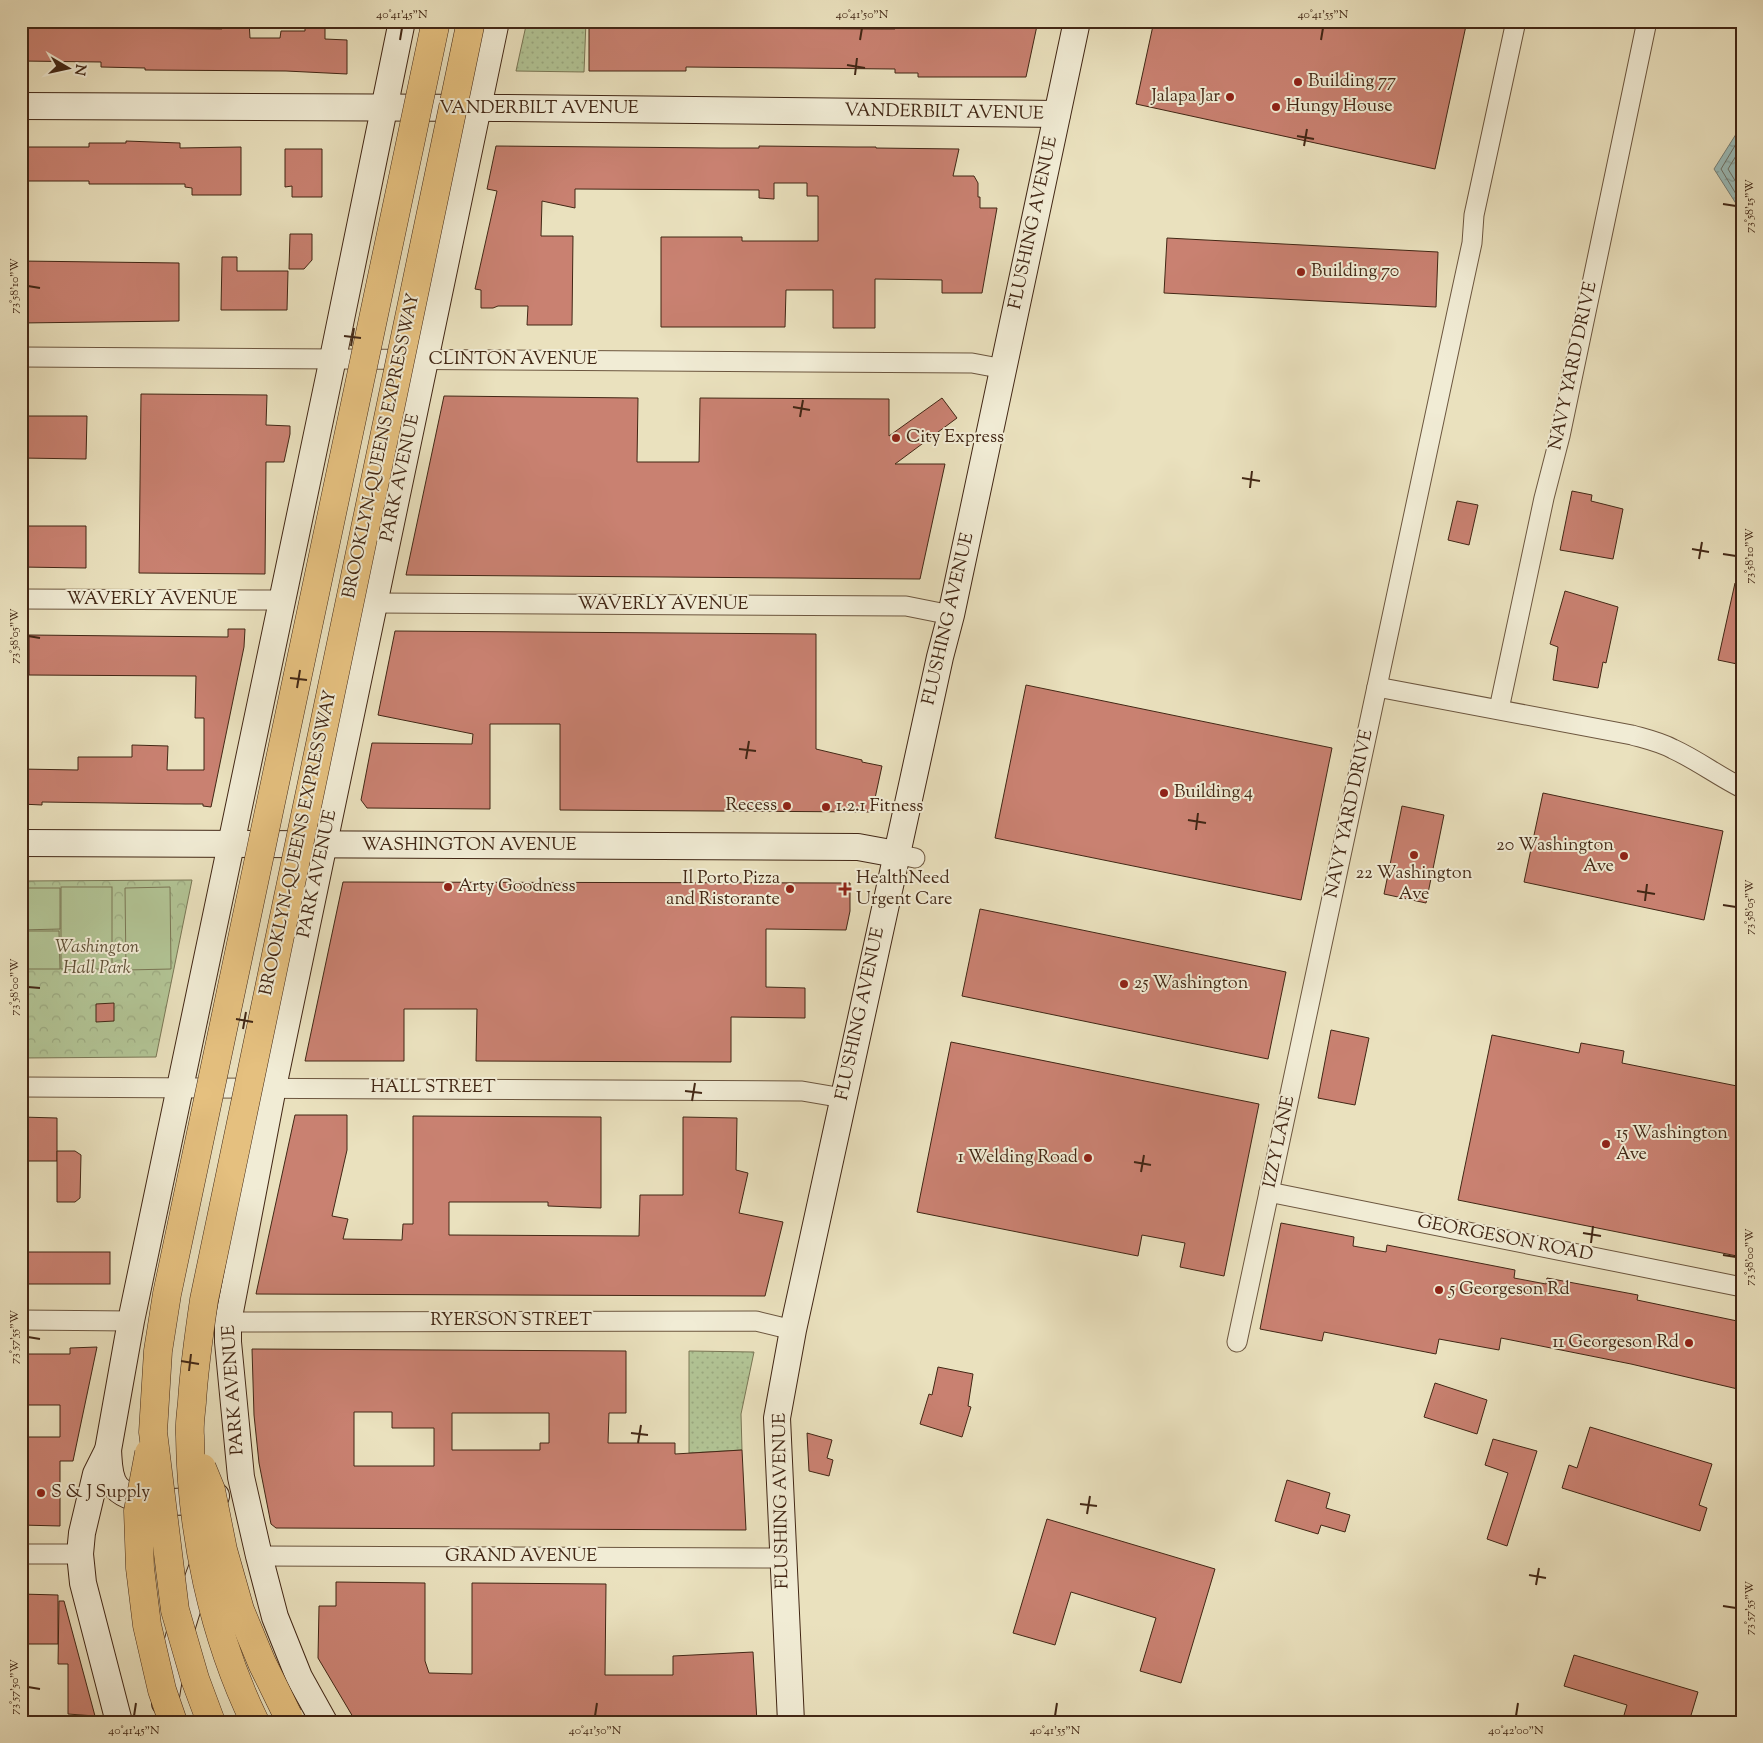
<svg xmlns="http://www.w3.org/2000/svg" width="1763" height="1743" viewBox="0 0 1763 1743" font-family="'Sorts Mill Goudy',serif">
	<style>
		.grass { fill: url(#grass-dots); stroke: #7a7655 }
		.park { fill: url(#park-crowns); stroke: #7a7655 }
		.garden { fill: #b2c495; stroke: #7a7655 }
		.water { fill: url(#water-ripples); stroke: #778077 }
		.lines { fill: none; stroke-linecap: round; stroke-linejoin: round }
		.shore { stroke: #6e7267; stroke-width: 1 }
		.building { fill: #c98171; stroke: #422715; fill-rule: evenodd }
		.street-casing { stroke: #6c563f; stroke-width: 21 }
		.secondary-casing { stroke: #422715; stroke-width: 28 }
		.street { stroke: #f1ecd5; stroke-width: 19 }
		.secondary { stroke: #f1ecd5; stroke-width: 26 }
		.highway-bridge-casing { stroke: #422715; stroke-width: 29; stroke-linecap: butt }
		.highway-bridge { stroke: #e5c07f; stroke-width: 28 }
		.ticks { fill: none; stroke: #422715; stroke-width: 2 }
		.poi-dot { fill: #8f2418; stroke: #f1ecd5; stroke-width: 2 }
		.labels { text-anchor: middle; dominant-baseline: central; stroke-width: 4; stroke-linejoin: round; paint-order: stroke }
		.poi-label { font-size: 18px; fill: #422715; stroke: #f1ecd5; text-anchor: start }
		.street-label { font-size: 18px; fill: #422715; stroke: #f1ecd5 }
		.park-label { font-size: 18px; font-style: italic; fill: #5e4e35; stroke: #f1ecd5 }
		.neatline { fill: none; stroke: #422715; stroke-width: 2 }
		.ticks-label { font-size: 12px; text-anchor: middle; fill: #422715 }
	</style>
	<defs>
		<pattern id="grass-dots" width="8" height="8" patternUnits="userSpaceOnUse" patternTransform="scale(1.25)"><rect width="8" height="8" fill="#b2c495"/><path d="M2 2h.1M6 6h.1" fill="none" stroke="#9aa880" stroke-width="1.8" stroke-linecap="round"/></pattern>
		<pattern id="park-crowns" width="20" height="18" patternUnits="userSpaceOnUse" patternTransform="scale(1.25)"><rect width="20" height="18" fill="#b2c495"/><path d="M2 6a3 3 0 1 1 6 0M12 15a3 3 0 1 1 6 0" fill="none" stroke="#9aa880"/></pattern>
		<pattern id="water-ripples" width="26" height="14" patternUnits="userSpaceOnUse" patternTransform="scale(1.25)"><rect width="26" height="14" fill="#9abcb9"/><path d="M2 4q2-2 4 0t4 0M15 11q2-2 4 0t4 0" fill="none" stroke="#7f9995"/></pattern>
	</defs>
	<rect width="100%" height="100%" fill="#eae1be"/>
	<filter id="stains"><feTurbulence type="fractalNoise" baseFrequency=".004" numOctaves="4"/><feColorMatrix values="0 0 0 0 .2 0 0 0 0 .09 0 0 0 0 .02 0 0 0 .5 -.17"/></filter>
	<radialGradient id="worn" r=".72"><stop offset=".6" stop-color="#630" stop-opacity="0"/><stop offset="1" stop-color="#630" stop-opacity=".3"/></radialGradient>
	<g class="grass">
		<polygon points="527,21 586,21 584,72 516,71"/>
		<polygon points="689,1351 754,1352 741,1414 742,1450 689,1453"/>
	</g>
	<polygon class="park" points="192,880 156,1057 21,1058 21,881"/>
	<g class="garden">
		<rect x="61" y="887" width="51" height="82"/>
		<polygon points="170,887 171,969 126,970 125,888"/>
		<polygon points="21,888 60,888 60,929 21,930"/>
		<polygon points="21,931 59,931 60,969 21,969"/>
	</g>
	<polygon class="water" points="1742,128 1742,213 1714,169 1738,131"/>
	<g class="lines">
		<g class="shore">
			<polyline points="1742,134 1721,169 1742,204"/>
			<polyline points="1742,146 1728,169 1742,192"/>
		</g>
	</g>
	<g class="building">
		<polygon points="56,21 85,21 85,24 120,25 120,28 222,29 222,21 249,21 250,38 280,38 281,31 305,31 305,28 325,27 325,39 347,40 347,74 286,71 145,70 145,68 101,67 101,62 21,61 21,27 56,27"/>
		<polygon points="589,21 696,22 696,28 879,29 895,29 895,21 1038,21 1026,77 918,77 918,73 895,73 895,69 686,67 686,71 589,71"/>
		<polygon points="1154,21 1467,21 1435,169 1136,104"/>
		<polygon points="126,141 180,143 180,148 241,147 241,195 192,195 192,188 185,187 185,184 89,184 89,181 21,181 22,147 89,147 89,143 126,143"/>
		<polygon points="496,146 720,148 759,148 759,146 855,147 876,147 876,148 959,149 953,176 974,176 978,183 978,197 980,197 980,208 997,208 982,293 942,293 942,280 875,279 875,328 833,328 833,290 786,290 785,327 661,327 661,237 742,237 742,241 818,241 818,196 807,196 807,183 774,183 774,199 759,198 759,190 575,189 575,208 542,201 541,236 573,236 572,325 527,325 528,306 498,306 493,308 481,308 481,290 475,289 497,191 487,189"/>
		<polygon points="285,149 322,149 322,197 292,197 292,186 285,187"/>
		<polygon points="290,234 312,234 312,260 304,269 289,269"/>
		<polygon points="1167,238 1438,252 1436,307 1164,293"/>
		<polygon points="222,257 237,257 237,271 288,271 287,310 221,310"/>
		<polygon points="21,261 179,263 179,321 21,323"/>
		<polygon points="141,394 267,395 266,425 290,426 290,434 284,462 266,462 265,574 139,573"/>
		<polygon points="444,396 638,398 637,462 699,462 700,398 889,399 889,436 942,398 957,418 895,464 945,464 920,579 406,575"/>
		<polygon points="21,416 87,416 86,459 21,458"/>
		<polygon points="1572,491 1592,495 1591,501 1623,509 1613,559 1560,550"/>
		<polygon points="1457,501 1478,505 1469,545 1448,540"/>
		<polygon points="21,526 86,526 86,568 21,567"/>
		<polygon points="1735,583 1742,583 1742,665 1718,660"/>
		<polygon points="1565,591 1618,607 1606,663 1603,662 1598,688 1553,680 1558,647 1550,644"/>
		<polygon points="228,629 245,629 244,647 211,807 203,806 203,804 185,804 42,802 42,805 21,804 21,769 78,770 78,757 132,757 132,745 168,746 167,770 204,770 204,718 195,718 196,676 29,675 29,635 228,637"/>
		<polygon points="395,631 816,634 816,749 862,760 862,762 882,766 872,812 560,810 560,724 490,724 490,809 367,808 361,800 372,743 472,744 473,734 378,715"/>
		<polygon points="1026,685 1332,748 1301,900 995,838"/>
		<polygon points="1543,793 1723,831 1704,920 1524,882"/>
		<polygon points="1402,806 1444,815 1426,903 1384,894"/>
		<polygon points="343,882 850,883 850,911 846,930 766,929 766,987 805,988 805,1018 731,1017 731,1062 476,1061 477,1009 404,1009 404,1061 305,1061"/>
		<polygon points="980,909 1286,972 1268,1059 962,996"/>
		<polygon points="114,1003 114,1021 96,1022 96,1004"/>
		<polygon points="1331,1030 1369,1038 1355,1105 1318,1098"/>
		<polygon points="1492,1035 1579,1053 1581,1043 1624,1051 1622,1063 1742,1087 1742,1257 1458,1200"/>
		<polygon points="951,1042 1259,1104 1224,1276 1180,1267 1185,1243 1142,1235 1138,1256 917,1212"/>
		<polygon points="295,1115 347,1115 347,1150 332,1216 348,1219 343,1239 402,1240 403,1224 413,1224 413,1116 601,1117 601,1208 548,1206 548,1202 449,1202 449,1235 639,1236 640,1195 683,1195 683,1117 737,1118 736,1170 748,1173 739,1213 783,1222 765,1296 256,1294"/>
		<polygon points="21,1117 57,1118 57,1161 21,1161"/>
		<polygon points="57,1151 75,1151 81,1155 80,1198 75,1202 57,1202"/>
		<polygon points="1281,1223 1354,1237 1353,1246 1386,1252 1387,1245 1515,1270 1514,1278 1546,1284 1547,1278 1638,1295 1637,1300 1742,1322 1742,1390 1631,1364 1501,1338 1499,1350 1439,1339 1436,1354 1324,1332 1322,1341 1260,1329"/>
		<rect x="21" y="1252" width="89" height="32"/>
		<polygon points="97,1347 73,1461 60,1461 60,1526 21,1525 21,1437 60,1437 60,1405 24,1405 24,1400 21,1400 21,1354 70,1354 70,1348"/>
		<path d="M252,1349L626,1351V1413H609L608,1443H675V1454L742,1450L746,1530L276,1528L271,1524L259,1463L254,1415ZM354,1412H392V1428H434V1466H354ZM452,1413H549V1443H540V1450H452Z"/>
		<polygon points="938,1367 973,1374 968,1406 971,1407 962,1437 920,1424 929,1394 932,1395"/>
		<polygon points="1435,1383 1487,1400 1477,1434 1424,1417"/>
		<polygon points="1590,1427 1712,1464 1699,1505 1707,1508 1700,1531 1562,1488 1569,1465 1577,1468"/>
		<polygon points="807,1433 832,1440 827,1458 833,1460 829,1476 809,1471"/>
		<polygon points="1493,1439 1537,1451 1507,1546 1487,1539 1508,1473 1485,1465"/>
		<polygon points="1287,1480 1330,1493 1326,1508 1350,1515 1345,1532 1321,1525 1318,1534 1275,1521"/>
		<polygon points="1047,1519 1215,1569 1181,1683 1140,1671 1156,1618 1071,1592 1055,1645 1013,1633"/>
		<polygon points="336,1582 425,1583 425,1661 429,1673 472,1674 472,1583 606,1584 605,1675 673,1675 673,1656 753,1652 757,1722 356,1722 318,1658 319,1606 336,1606"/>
		<polygon points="21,1594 58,1595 58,1644 21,1644"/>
		<polygon points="59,1601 64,1601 95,1716 68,1714 68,1664 58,1664"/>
		<polygon points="1574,1655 1698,1692 1689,1722 1622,1722 1627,1705 1564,1686"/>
	</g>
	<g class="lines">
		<defs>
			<g id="street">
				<polyline points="21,357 972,363 1004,369"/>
				<polyline points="21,599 282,600"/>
				<polyline points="375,603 906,606 951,615"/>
				<path d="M1377,687L1632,735C1646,739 1660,742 1673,749C1697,760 1718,776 1742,788"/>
				<polyline points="1499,709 1544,498 1560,436 1647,21"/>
				<polyline points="896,854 915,858"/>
				<polyline points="21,1087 802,1091 843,1098"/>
				<polyline points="1269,1192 1742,1287"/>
				<polyline points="21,1320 131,1321"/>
				<polyline points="228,1322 756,1321 793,1330"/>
				<polyline points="1237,1342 1456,317 1472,243 1474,215 1516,21"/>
				<polyline points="21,1554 80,1554"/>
				<polyline points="259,1556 783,1558"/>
			</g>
			<g id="secondary">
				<polyline points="21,106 500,108 1057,114"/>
				<polyline points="21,843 858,847 896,854"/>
				<path d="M108,1450C109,1462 108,1478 117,1488C134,1506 194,1504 216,1496"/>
				<path d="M165,1703C172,1651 188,1602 208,1553"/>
				<polyline points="119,1722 83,1583 80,1554 82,1533 96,1474 108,1450 131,1321 333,358 402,21"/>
				<polyline points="324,1722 299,1677 275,1617 259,1556 241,1477 228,1342 228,1322 273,1087 496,21"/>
				<polyline points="791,1722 777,1418 793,1330 940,657 951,615 1077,21"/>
			</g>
		</defs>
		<use href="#street" class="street-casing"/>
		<use href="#secondary" class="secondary-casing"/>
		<use href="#street" class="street"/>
		<use href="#secondary" class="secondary"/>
		<defs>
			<g id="highway-bridge">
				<polyline points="149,1453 138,1511 140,1568 147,1625 162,1690 173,1722"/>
				<polyline points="202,1468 211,1490 223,1550 240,1610 262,1663 288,1716"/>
				<polyline points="211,1722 195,1679 175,1610 153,1432 158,1351 167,1294 436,21"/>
				<path d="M255,1722C213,1636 191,1531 190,1436C189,1425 191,1413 192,1402C194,1368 199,1334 204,1300L471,21"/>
			</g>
		</defs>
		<use href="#highway-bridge" class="highway-bridge-casing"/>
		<use href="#highway-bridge" class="highway-bridge"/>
	</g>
	<path class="ticks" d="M400,40L402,28M860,40L862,28M1321,40L1323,28M847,65L865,68M855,75L857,58M1297,136L1314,139M1304,146L1307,129M1723,204L1736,206M28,286L40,288M344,336L361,338M351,346L354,328M793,407L810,410M800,417L803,400M1242,478L1260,481M1250,488L1252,471M1692,549L1709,552M1723,554L1736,556M1699,559L1702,542M28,636L40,638M290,678L307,680M297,688L300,670M739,749L756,751M746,759L749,741M1188,820L1206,823M1196,830L1198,813M1637,891L1655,894M1645,901L1647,884M1723,905L1736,907M28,987L40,988M236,1019L253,1022M243,1029L246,1012M685,1091L702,1093M692,1101L695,1083M1134,1162L1151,1165M1141,1172L1144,1155M1583,1233L1601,1236M1591,1243L1593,1226M1723,1255L1736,1257M28,1337L40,1339M181,1361L199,1364M189,1371L191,1354M631,1433L648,1435M638,1443L641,1425M1080,1504L1097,1506M1087,1514L1090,1496M1529,1575L1546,1578M1536,1585L1539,1568M1723,1606L1736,1608M28,1687L40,1689M134,1716L136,1703M595,1716L597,1703M1055,1716L1057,1703M1516,1716L1518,1703"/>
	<g class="poi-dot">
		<circle cx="1298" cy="82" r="5"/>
		<circle cx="1230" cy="97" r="5"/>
		<circle cx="1276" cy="107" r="5"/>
		<circle cx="1301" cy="272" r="5"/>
		<circle cx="896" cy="438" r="5"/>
		<circle cx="1164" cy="793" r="5"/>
		<circle cx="787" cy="806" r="5"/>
		<circle cx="826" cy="807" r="5"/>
		<circle cx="1414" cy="855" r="5"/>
		<circle cx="1624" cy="856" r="5"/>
		<circle cx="448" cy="887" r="5"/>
		<circle cx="790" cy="889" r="5"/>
		<path d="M842.5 881.5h5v5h5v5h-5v5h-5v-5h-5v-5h5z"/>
		<circle cx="1124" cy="984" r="5"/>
		<circle cx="1606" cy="1144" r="5"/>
		<circle cx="1088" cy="1158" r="5"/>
		<circle cx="1439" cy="1290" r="5"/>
		<circle cx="1689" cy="1343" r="5"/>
		<circle cx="41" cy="1493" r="5"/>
	</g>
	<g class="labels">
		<g class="poi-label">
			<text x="1308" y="82">Building 77</text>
			<text x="1220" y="97" text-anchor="end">Jalapa Jar</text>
			<text x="1286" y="107">Hungy House</text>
			<text x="1311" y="272">Building 70</text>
			<text x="906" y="438">City Express</text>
			<text x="1174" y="793">Building 4</text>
			<text x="777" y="806" text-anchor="end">Recess</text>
			<text x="836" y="807">1.2.1 Fitness</text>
			<text x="1614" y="846" text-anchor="end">20 Washington<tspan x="1614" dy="21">Ave</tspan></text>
			<text x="1414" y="874" text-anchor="middle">22 Washington<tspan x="1414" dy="21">Ave</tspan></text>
			<text x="780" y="879" text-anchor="end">Il Porto Pizza<tspan x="780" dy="21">and Ristorante</tspan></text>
			<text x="856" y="879">HealthNeed<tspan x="856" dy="21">Urgent Care</tspan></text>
			<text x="458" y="887">Arty Goodness</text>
			<text x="1134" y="984">25 Washington</text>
			<text x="1616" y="1134">15 Washington<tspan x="1616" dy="21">Ave</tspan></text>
			<text x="1078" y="1158" text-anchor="end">1 Welding Road</text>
			<text x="1449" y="1290">5 Georgeson Rd</text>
			<text x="1679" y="1343" text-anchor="end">11 Georgeson Rd</text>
			<text x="51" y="1493">S &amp; J Supply</text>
		</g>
		<g class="street-label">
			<text x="539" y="109">VANDERBILT AVENUE</text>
			<text transform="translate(944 113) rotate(1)">VANDERBILT AVENUE</text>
			<text transform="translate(1034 223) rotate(-78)">FLUSHING AVENUE</text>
			<text x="513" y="360">CLINTON AVENUE</text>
			<text transform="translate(1574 366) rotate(-78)">NAVY YARD DRIVE</text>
			<text transform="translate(382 446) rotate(-78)">BROOKLYN-QUEENS EXPRESSWAY</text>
			<text transform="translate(401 478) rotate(-78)">PARK AVENUE</text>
			<text x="152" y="600">WAVERLY AVENUE</text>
			<text x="663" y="605">WAVERLY AVENUE</text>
			<text transform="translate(949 619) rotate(-77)">FLUSHING AVENUE</text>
			<text transform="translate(1350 814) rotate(-78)">NAVY YARD DRIVE</text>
			<text transform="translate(299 843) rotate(-78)">BROOKLYN-QUEENS EXPRESSWAY</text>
			<text x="469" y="846">WASHINGTON AVENUE</text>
			<text transform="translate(318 874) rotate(-78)">PARK AVENUE</text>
			<text transform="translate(861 1014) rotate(-78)">FLUSHING AVENUE</text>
			<text x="433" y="1088">HALL STREET</text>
			<text transform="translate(1280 1142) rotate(-78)">IZZY LANE</text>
			<text transform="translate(1505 1239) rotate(11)">GEORGESON ROAD</text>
			<text x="511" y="1321">RYERSON STREET</text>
			<text transform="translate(234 1390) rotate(-94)">PARK AVENUE</text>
			<text transform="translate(782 1501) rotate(-91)">FLUSHING AVENUE</text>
			<text x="521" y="1557">GRAND AVENUE</text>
		</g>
		<g class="park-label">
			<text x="97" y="948">Washington<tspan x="97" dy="21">Hall Park</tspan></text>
		</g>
	</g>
	<rect width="1763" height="1743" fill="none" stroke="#eae1be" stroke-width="55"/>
	<g transform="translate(68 68) rotate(99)" stroke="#f1ecd5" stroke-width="4" paint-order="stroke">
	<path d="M0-4L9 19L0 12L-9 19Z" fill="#422715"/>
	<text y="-8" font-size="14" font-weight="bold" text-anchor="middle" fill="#422715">N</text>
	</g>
	<rect x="28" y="28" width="1708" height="1688" class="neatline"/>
	<g class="ticks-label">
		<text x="402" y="18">40°41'45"N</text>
		<text x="862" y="18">40°41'50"N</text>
		<text x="1323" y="18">40°41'55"N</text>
		<text transform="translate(1749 206) rotate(-90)" y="4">73°58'15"W</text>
		<text transform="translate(14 286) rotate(-90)" y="4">73°58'10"W</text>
		<text transform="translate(1749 556) rotate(-90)" y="4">73°58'10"W</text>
		<text transform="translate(14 636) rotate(-90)" y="4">73°58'05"W</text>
		<text transform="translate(1749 907) rotate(-90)" y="4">73°58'05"W</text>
		<text transform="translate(14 987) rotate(-90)" y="4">73°58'00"W</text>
		<text transform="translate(1749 1257) rotate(-90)" y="4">73°58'00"W</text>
		<text transform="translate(14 1337) rotate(-90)" y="4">73°57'55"W</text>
		<text transform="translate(1749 1608) rotate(-90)" y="4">73°57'55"W</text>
		<text transform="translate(14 1687) rotate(-90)" y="4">73°57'50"W</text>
		<text x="134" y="1734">40°41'45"N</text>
		<text x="595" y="1734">40°41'50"N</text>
		<text x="1055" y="1734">40°41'55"N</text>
		<text x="1516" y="1734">40°42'00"N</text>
	</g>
	<rect width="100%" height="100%" filter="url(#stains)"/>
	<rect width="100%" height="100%" fill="url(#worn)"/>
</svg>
